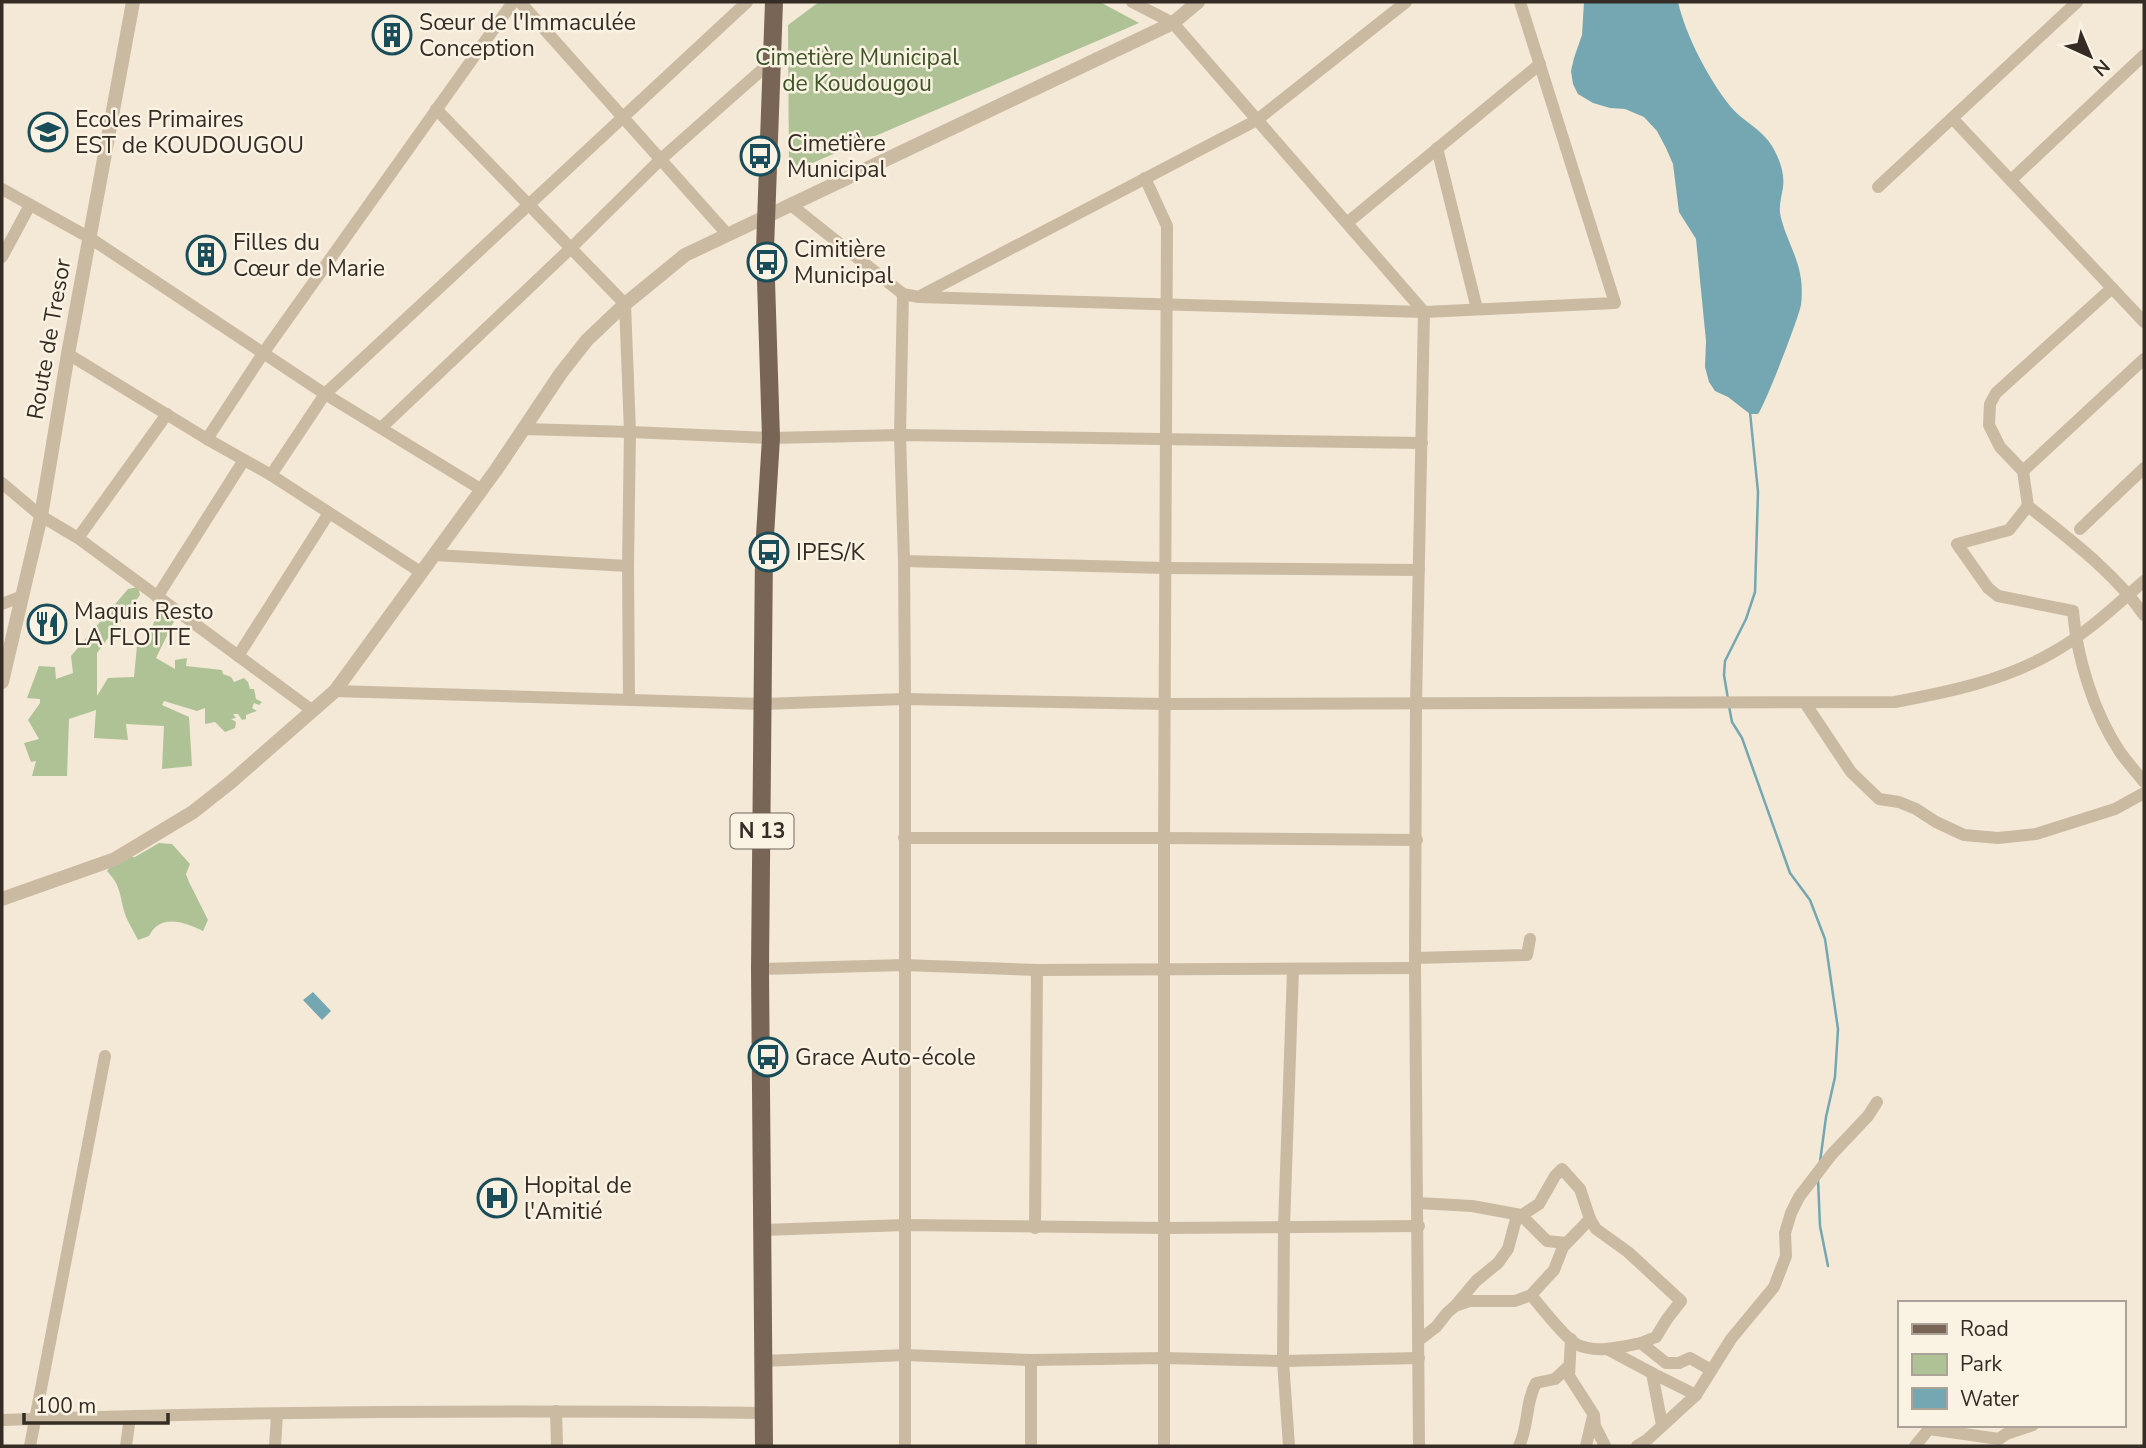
<svg xmlns="http://www.w3.org/2000/svg" width="2146" height="1448" viewBox="0 0 2146 1448" font-family="'Nunito Sans',sans-serif">
	<style>
		.green { fill: #aec296 }
		.water { fill: #74a7b2 }
		.lines { fill: none; stroke-linecap: round; stroke-linejoin: round }
		.stream { stroke: #74a7b2; stroke-width: 2.5 }
		.minor { stroke: #cbbaa2; stroke-width: 12 }
		.tertiary { stroke: #cbbaa2; stroke-width: 14 }
		.primary { stroke: #796555; stroke-width: 18 }
		.labels { text-anchor: middle; dominant-baseline: central; stroke-width: 5; stroke-linejoin: round; paint-order: stroke }
		.shield { fill: #faf2e3; stroke: #70675e; stroke-width: 2 }
		.shield-label { font-size: 21px; font-weight: bold; fill: #352c25 }
		.poi-label { font-size: 23px; fill: #352c25; stroke: #faf2e3; text-anchor: start }
		.park-label { font-size: 23px; fill: #3f5527; stroke: #faf2e3 }
		.street-label { font-size: 23px; fill: #352c25; stroke: #faf2e3 }
	</style>
	<rect width="100%" height="100%" fill="#f3e9d6"/>
	<g class="green">
		<polygon points="819,2 1100,2 1139,23 789,173 788,25"/>
		<polygon points="138,587 140,595 97,653 97,696 108,678 134,677 137,646 143,646 161,607 176,617 156,658 175,669 175,660 187,658 186,666 222,670 223,674 231,677 234,682 244,678 248,682 250,689 254,689 256,699 262,702 259,705 254,703 252,708 257,711 246,715 246,719 242,720 238,714 233,714 236,718 231,719 236,722 235,728 225,732 215,722 205,724 205,708 197,711 164,701 162,705 189,717 192,766 162,769 164,726 126,724 128,740 94,738 96,710 69,719 67,776 32,776 36,761 31,762 24,743 39,739 28,720 40,703 40,699 27,698 39,666 55,667 56,679 73,673 71,656 128,589"/>
		<path d="M159,843L172,844L190,864L186,874L189,882L208,920L203,931C185,922 160,913 149,936L138,940C134,931 128,923 125,914C119,895 122,887 107,871L118,857H135Z"/>
	</g>
	<g class="water">
		<path d="M1584,2H1678C1686,36 1708,78 1730,106C1742,121 1762,129 1772,146C1779,158 1785,173 1783,187C1782,195 1779,204 1780,213C1784,235 1798,256 1801,279C1802,286 1802,298 1801,305C1799,317 1764,408 1758,414H1750L1728,397L1715,391L1709,382L1705,367L1706,341L1696,239L1679,212L1673,164L1666,148L1657,131L1644,117L1625,109L1610,108L1593,103L1578,94L1573,84L1571,71L1574,58L1582,35Z"/>
		<polygon points="313,992 331,1011 322,1020 303,1000"/>
	</g>
	<g class="lines">
		<g class="stream">
			<polyline points="1728,699 1724,675 1725,661 1746,619 1755,592 1758,492 1750,412"/>
			<polyline points="1729,706 1732,722 1742,738 1790,873 1810,900 1825,939 1838,1029 1835,1077 1826,1117 1820,1162"/>
			<polyline points="1818,1179 1820,1226 1828,1266"/>
		</g>
		<g class="minor">
			<polyline points="520,2 728,235"/>
			<polyline points="1132,2 1173,23 1424,312 1416,704 1415,968 1419,1446"/>
			<polyline points="436,109 625,304 630,432 628,566 629,700"/>
			<polyline points="1952,118 2144,322"/>
			<polyline points="1437,148 1477,309"/>
			<polyline points="1145,178 1167,226 1164,838 1164,1446"/>
			<polyline points="2011,180 2144,55"/>
			<polyline points="1878,187 2077,2"/>
			<polyline points="2,189 90,238 325,394 482,490"/>
			<polyline points="791,205 903,294 919,297 1424,312 1615,303 1520,2"/>
			<polyline points="1347,223 1540,64"/>
			<polyline points="2,257 30,205"/>
			<path d="M2112,288L1996,393L1990,404L1989,425L2000,447L2023,471L2028,506C2069,539 2114,572 2144,615"/>
			<polyline points="903,294 900,435 904,561 905,699 905,1446"/>
			<polyline points="922,295 1257,120 1406,2"/>
			<polyline points="68,354 207,439 271,475 422,573"/>
			<polyline points="381,428 571,248 661,159 772,61"/>
			<polyline points="523,429 630,432 771,438 900,435 1422,443"/>
			<polyline points="207,439 264,352 513,2"/>
			<polyline points="2023,471 2144,359"/>
			<polyline points="271,475 325,394 747,2"/>
			<polyline points="2,483 41,516 78,538 313,711"/>
			<path d="M2028,506L2009,530L1957,544L1988,588L1998,596L2073,611C2077,658 2093,711 2120,752C2127,762 2136,772 2144,782"/>
			<polyline points="2080,529 2144,468"/>
			<polyline points="78,538 167,414"/>
			<polyline points="434,555 628,566"/>
			<polyline points="904,561 1165,568 1419,570"/>
			<polyline points="157,597 244,460"/>
			<polyline points="2,604 20,597"/>
			<polyline points="238,656 329,513"/>
			<path d="M335,691L763,704L905,699L1165,704L1895,702C1948,692 2002,681 2050,654C2085,635 2114,607 2144,581"/>
			<polyline points="1805,703 1851,772 1879,799 1899,802 1916,809 1936,822 1964,835 1998,838 2036,834 2115,809 2144,793"/>
			<polyline points="904,838 1164,838 1417,840"/>
			<polyline points="1415,958 1527,955 1530,939"/>
			<polyline points="760,969 904,965 1037,970 1415,968"/>
			<polyline points="1418,1203 1472,1206 1521,1215 1547,1241 1566,1243"/>
			<polyline points="1035,1228 1037,970"/>
			<polyline points="762,1230 905,1225 1164,1228 1419,1226"/>
			<path d="M1531,1295C1541,1307 1564,1337 1576,1344C1595,1354 1622,1347 1641,1343L1666,1363H1679L1690,1358L1711,1370"/>
			<polyline points="1455,1306 1476,1281 1498,1263 1508,1249 1516,1219 1539,1204 1555,1176 1562,1169 1580,1189 1590,1219 1596,1229 1628,1252 1681,1301 1667,1319 1656,1337 1641,1343"/>
			<polyline points="1571,1339 1569,1376 1594,1415 1595,1426 1605,1446"/>
			<polyline points="1419,1340 1436,1327 1447,1313 1455,1306 1469,1301 1515,1301 1531,1295 1554,1270 1563,1247 1590,1219"/>
			<polyline points="1607,1349 1652,1373 1662,1425"/>
			<polyline points="1031,1360 1031,1446"/>
			<polyline points="764,1361 905,1355 1031,1360 1164,1358 1283,1361 1419,1358"/>
			<polyline points="1652,1373 1696,1395"/>
			<polyline points="556,1411 557,1446"/>
			<path d="M2,1420C256,1411 510,1410 765,1413"/>
			<polyline points="30,1446 105,1056"/>
			<polyline points="126,1446 130,1417"/>
			<polyline points="275,1446 277,1414"/>
			<polyline points="1289,1446 1283,1361 1284,1227 1293,970"/>
			<path d="M1519,1446C1529,1426 1525,1403 1536,1383L1555,1379L1569,1366"/>
			<polyline points="1586,1446 1593,1416"/>
			<polyline points="1637,1446 1648,1439 1696,1395 1731,1339 1774,1287 1786,1256 1785,1233 1791,1213 1799,1197 1832,1154 1868,1116 1877,1102"/>
			<polyline points="1915,1446 1929,1429 1999,1439 2006,1434 2033,1425"/>
		</g>
		<g class="tertiary">
			<polyline points="2,682 41,516 68,354 133,2"/>
			<polyline points="2,899 115,859 193,812 231,782 335,691 496,470 561,373 587,340 625,304 685,255 1173,23 1198,2"/>
		</g>
		<polyline class="primary" points="764,1446 760,969 764,552 771,438 765,249 774,2"/>
	</g>
	<defs>
		<symbol id="building-ring" viewBox="-11 -11 22 22"><circle r="9.5" fill="#faf2e3" stroke="#184d59" stroke-width="1.5"/><path d="M-4-6H4V6H1V3H-1V6H-4ZM-2.5-4.3h1.7v1.8h-1.7ZM.8-4.3h1.7v1.8H.8ZM-2.5-1h1.7V.8h-1.7ZM.8-1h1.7V.8H.8Z" fill="#184d59"/></symbol>
		<symbol id="school-ring" viewBox="-11 -11 22 22"><circle r="9.5" fill="#faf2e3" stroke="#184d59" stroke-width="1.5"/><path d="M0-5L7-2L0 1L-7-2ZM-4 1L0 2.5L4 1V4Q0 6-4 4Z" fill="#184d59"/></symbol>
		<symbol id="bus-ring" viewBox="-11 -11 22 22"><circle r="9.5" fill="#faf2e3" stroke="#184d59" stroke-width="1.5"/><path d="M-5-6H5V4H4V6H2V4H-2V6H-4V4H-5ZM-3.5-4V0h7V-4ZM-3.5 1.2v1.5H-2V1.2ZM2 1.2v1.5H3.5V1.2Z" fill="#184d59"/></symbol>
		<symbol id="restaurant-ring" viewBox="-11 -11 22 22"><circle r="9.5" fill="#faf2e3" stroke="#184d59" stroke-width="1.5"/><path d="M-5-6h1v4h1v-4h1v4h1v-4h1v5L-1.5 .5V6h-2V.5L-5-1ZM5-6V6H3V1.5H1.5Q1.5-4 5-6Z" fill="#184d59"/></symbol>
		<symbol id="hospital-ring" viewBox="-11 -11 22 22"><circle r="9.5" fill="#faf2e3" stroke="#184d59" stroke-width="1.5"/><path d="M-5-5h3v3.5h4V-5h3V5h-3V1.5h-4V5h-3Z" fill="#184d59"/></symbol>
	</defs>
	<g fill-rule="evenodd">
		<use href="#building-ring" x="370" y="13" width="44" height="44"/>
		<use href="#school-ring" x="26" y="110" width="44" height="44"/>
		<use href="#bus-ring" x="738" y="134" width="44" height="44"/>
		<use href="#building-ring" x="184" y="233" width="44" height="44"/>
		<use href="#bus-ring" x="745" y="240" width="44" height="44"/>
		<use href="#bus-ring" x="747" y="530" width="44" height="44"/>
		<use href="#restaurant-ring" x="25" y="602" width="44" height="44"/>
		<use href="#bus-ring" x="746" y="1035" width="44" height="44"/>
		<use href="#hospital-ring" x="475" y="1176" width="44" height="44"/>
	</g>
	<g class="labels">
		<rect class="shield" x="730.5" y="813.5" width="63" height="35" rx="5"/>
		<g class="shield-label">
			<text x="762" y="831">N 13</text>
		</g>
		<g class="poi-label">
			<text x="419" y="22">Sœur de l'Immaculée<tspan x="419" dy="26">Conception</tspan></text>
			<text x="75" y="119">Ecoles Primaires<tspan x="75" dy="26">EST de KOUDOUGOU</tspan></text>
			<text x="787" y="143">Cimetière<tspan x="787" dy="26">Municipal</tspan></text>
			<text x="233" y="242">Filles du<tspan x="233" dy="26">Cœur de Marie</tspan></text>
			<text x="794" y="249">Cimitière<tspan x="794" dy="26">Municipal</tspan></text>
			<text x="796" y="552">IPES/K</text>
			<text x="74" y="611">Maquis Resto<tspan x="74" dy="26">LA FLOTTE</tspan></text>
			<text x="795" y="1057">Grace Auto-école</text>
			<text x="524" y="1185">Hopital de<tspan x="524" dy="26">l'Amitié</tspan></text>
		</g>
		<g class="park-label">
			<text x="857" y="57">Cimetière Municipal<tspan x="857" dy="26">de Koudougou</tspan></text>
		</g>
		<g class="street-label">
			<text transform="translate(49 339) rotate(-80)">Route de Tresor</text>
		</g>
	</g>
	<rect width="2146" height="1448" fill="none" stroke="#352c25" stroke-width="7"/>
	<rect x="1898" y="1301" width="228" height="126" fill="#faf2e3" stroke="#aba397" stroke-width="2"/>
	<rect x="1912" y="1324" width="35" height="10" fill="#796555" stroke="#aba397" stroke-width="2"/>
	<text x="1960" y="1336" font-size="21" fill="#352c25">Road</text>
	<rect x="1912" y="1354" width="35" height="21" fill="#aec296" stroke="#aba397" stroke-width="2"/>
	<text x="1960" y="1371" font-size="21" fill="#352c25">Park</text>
	<rect x="1912" y="1388" width="35" height="21" fill="#74a7b2" stroke="#aba397" stroke-width="2"/>
	<text x="1960" y="1406" font-size="21" fill="#352c25">Water</text>
	<g transform="translate(2090 56) rotate(136)" stroke="#faf2e3" stroke-width="5" paint-order="stroke">
	<path d="M0-5L12 26L0 18L-12 26Z" fill="#352c25"/>
	<text y="-10" font-size="19" font-weight="bold" text-anchor="middle" fill="#352c25">N</text>
	</g>
	<path d="M24 1413v10h144v-10" fill="none" stroke="#352c25" stroke-width="3.5"/>
	<text x="35" y="1413" font-size="21" fill="#352c25" stroke="#faf2e3" stroke-width="5" paint-order="stroke">100 m</text>
</svg>
